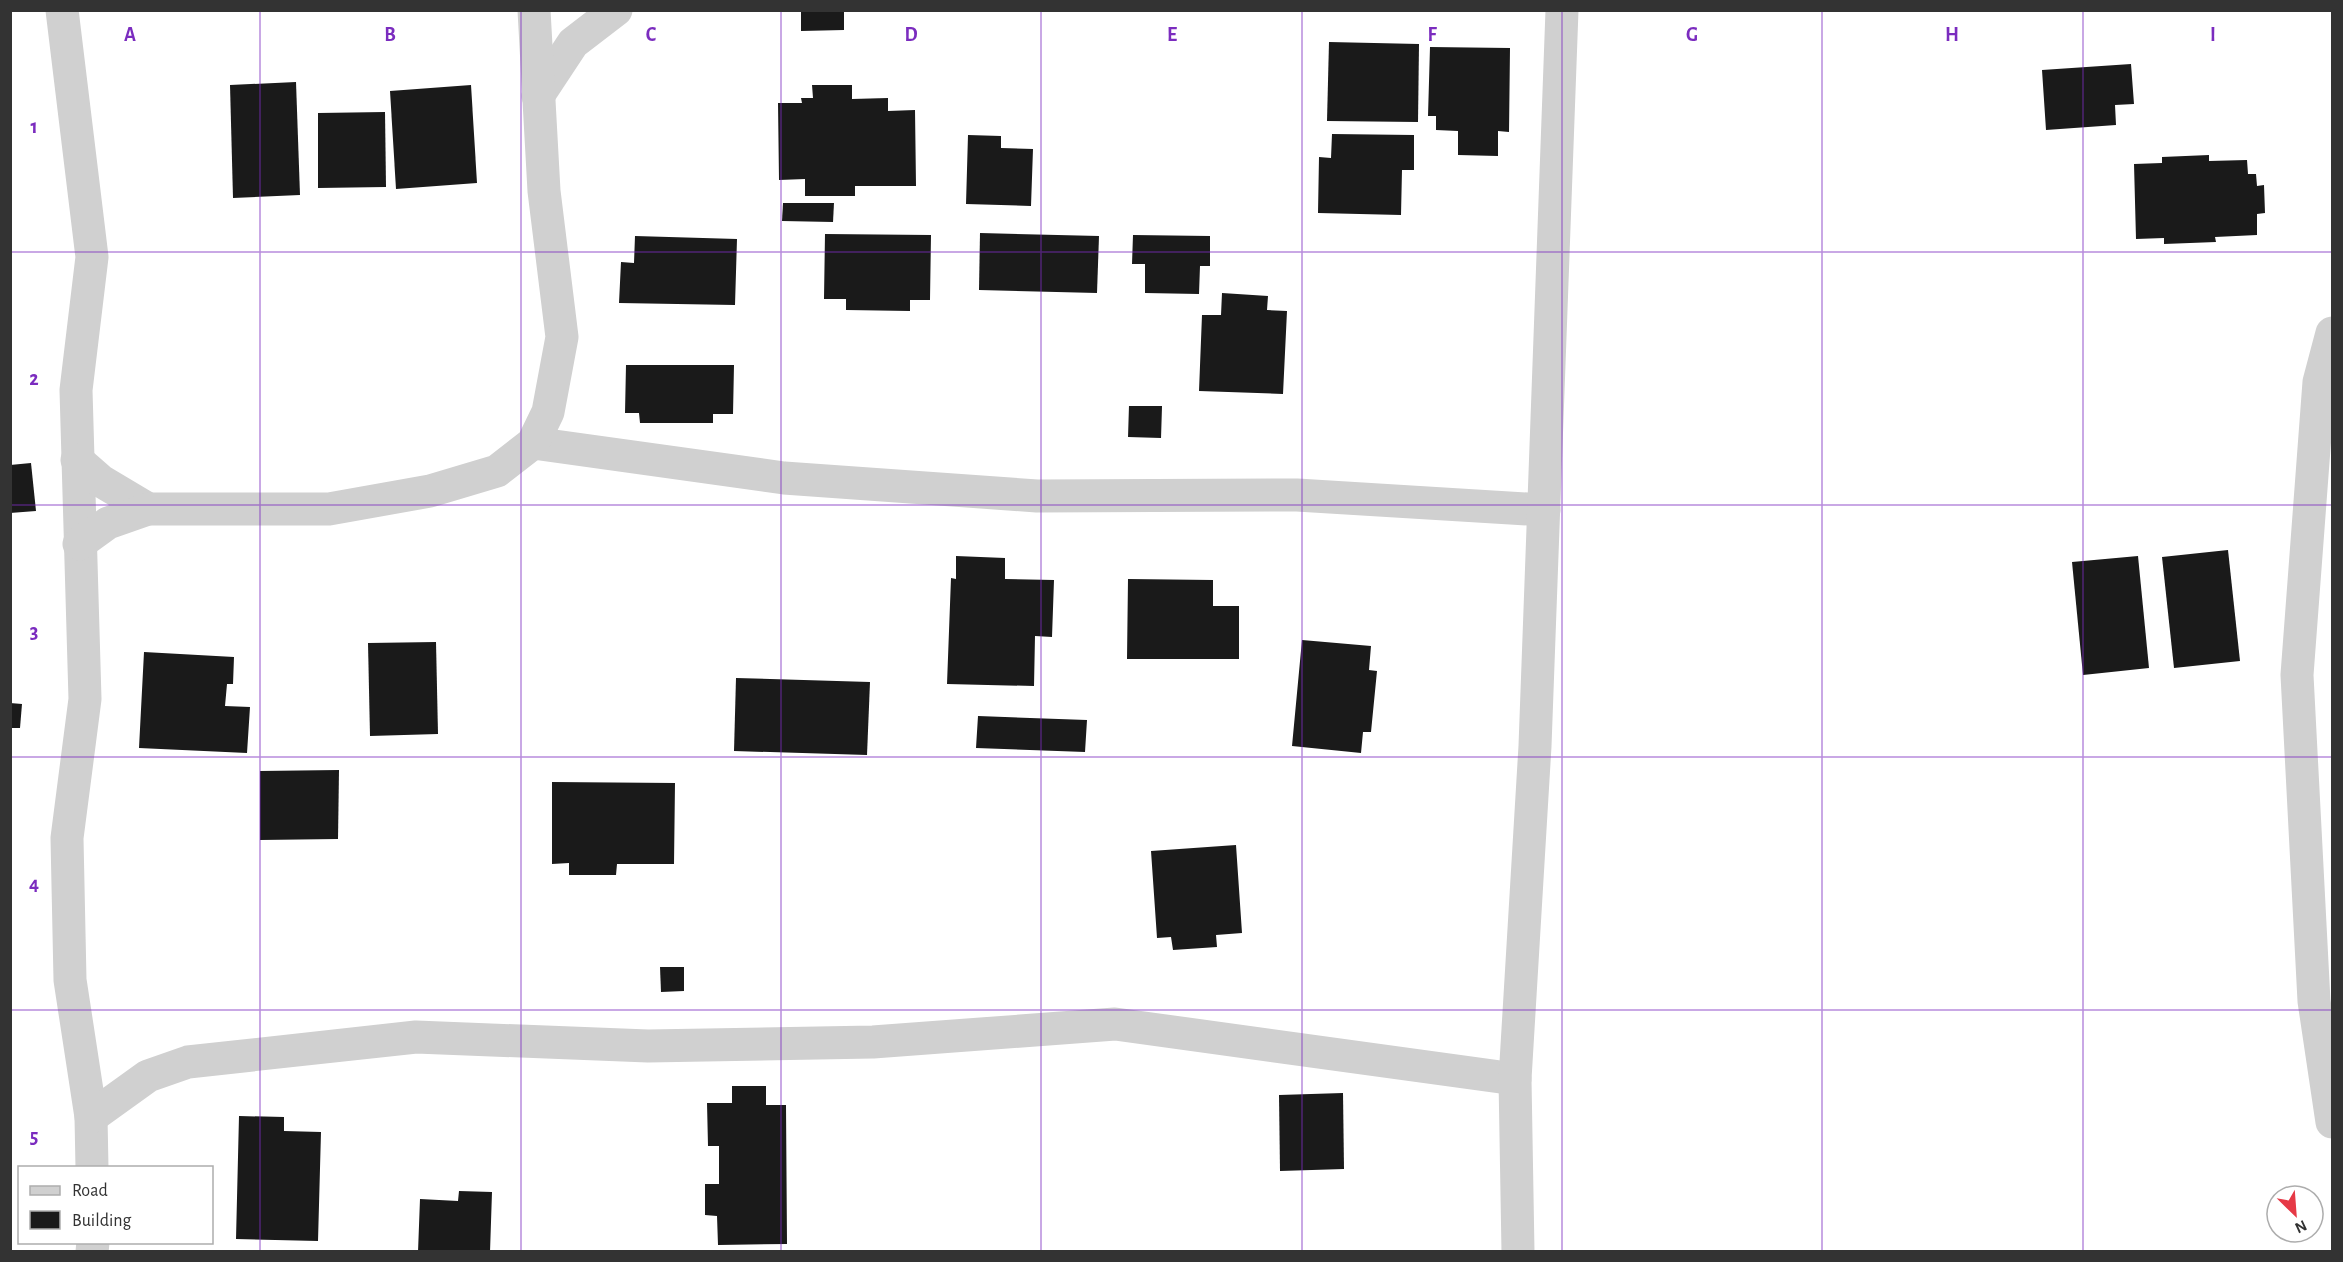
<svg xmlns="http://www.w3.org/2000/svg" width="2343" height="1262" viewBox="0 0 2343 1262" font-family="'Alegreya Sans',sans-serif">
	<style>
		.building { fill: #1a1a1a }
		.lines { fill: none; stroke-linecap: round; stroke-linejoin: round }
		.street { stroke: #d0d0d0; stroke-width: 33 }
		.grid { fill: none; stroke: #7b2cbf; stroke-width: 1.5; stroke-opacity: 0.55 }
		.grid-label { font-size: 20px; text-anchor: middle; font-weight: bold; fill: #7b2cbf; stroke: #fff; stroke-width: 6; stroke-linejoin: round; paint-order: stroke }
	</style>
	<rect width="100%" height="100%" fill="#fff"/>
	<g class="building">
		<polygon points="801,10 844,10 844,30 801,31"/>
		<polygon points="1329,42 1419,44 1418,122 1327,121"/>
		<polygon points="1430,47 1510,48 1509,132 1498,131 1498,156 1458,155 1458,131 1436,130 1436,116 1428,116"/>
		<polygon points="2131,64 2134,104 2115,105 2116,125 2046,130 2042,70"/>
		<polygon points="296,82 300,195 233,198 230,85"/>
		<polygon points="471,85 477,183 396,189 390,91"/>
		<polygon points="812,85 852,85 852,99 888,98 888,111 915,110 916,186 855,186 855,196 805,196 805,179 779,180 778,103 802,103 801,98 813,98"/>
		<polygon points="385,112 386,187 318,188 318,113"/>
		<polygon points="1332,134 1414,135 1414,170 1402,170 1401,215 1318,213 1319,157 1331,158"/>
		<polygon points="968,135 1001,136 1001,148 1033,149 1031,206 966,204"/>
		<polygon points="2209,155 2209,161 2247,160 2248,174 2256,174 2257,186 2264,185 2265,213 2257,214 2257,235 2215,237 2216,242 2164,244 2164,238 2136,239 2134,164 2162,163 2162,157"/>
		<polygon points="783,203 834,203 833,222 782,221"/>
		<polygon points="980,233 1099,236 1097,293 979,290"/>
		<polygon points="825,234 931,235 930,300 910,300 910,311 846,310 846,299 824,299"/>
		<polygon points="1133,235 1210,236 1210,266 1200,266 1199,294 1145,293 1145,264 1132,264"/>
		<polygon points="635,236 737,239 735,305 619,303 621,262 634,263"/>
		<polygon points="1222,293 1268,296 1267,310 1287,311 1283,394 1199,391 1202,315 1221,315"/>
		<polygon points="626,365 734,365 733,414 713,414 713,423 640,423 639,413 625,413"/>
		<polygon points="1129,406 1162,406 1161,438 1128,437"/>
		<polygon points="31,463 36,511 10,513 10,465"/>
		<polygon points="2228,550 2240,661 2174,668 2162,557"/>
		<polygon points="956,556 1005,558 1005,579 1054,580 1052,637 1035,636 1034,686 947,684 951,578 956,579"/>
		<polygon points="2138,556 2149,668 2083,675 2072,562"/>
		<polygon points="1128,579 1213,580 1213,606 1239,606 1239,659 1127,659"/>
		<polygon points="1302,640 1371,646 1369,670 1377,671 1371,732 1363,732 1361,753 1292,746"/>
		<polygon points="436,642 438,734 370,736 368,643"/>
		<polygon points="144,652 234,657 233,684 227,684 225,706 250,707 247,753 139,748"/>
		<polygon points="736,678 870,682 867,755 734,751"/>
		<polygon points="10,703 22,704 20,728 10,728"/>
		<polygon points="978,716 1087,720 1085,752 976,748"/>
		<polygon points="339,770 338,839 260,840 260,771"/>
		<polygon points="552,782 675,783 674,864 617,864 616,875 569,875 569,863 552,864"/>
		<polygon points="1236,845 1242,933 1216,935 1217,947 1173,950 1171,937 1157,938 1151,851"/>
		<polygon points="660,967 684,967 684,991 661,992"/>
		<polygon points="732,1086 766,1086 766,1105 786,1105 787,1244 718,1245 717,1216 705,1215 705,1184 719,1184 719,1146 708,1146 707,1103 732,1103"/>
		<polygon points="1343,1093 1344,1169 1280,1171 1279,1095"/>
		<polygon points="239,1116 284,1117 284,1131 321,1132 318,1241 236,1239"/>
		<polygon points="459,1191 492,1192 490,1252 418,1252 420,1199 458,1201"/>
	</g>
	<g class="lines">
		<g class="street">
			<polyline points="62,10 92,257 76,390 85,699 67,838 70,980 91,1117 92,1168"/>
			<polyline points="538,96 573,43 616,10"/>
			<polyline points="2332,333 2319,382 2297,675 2314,1001 2332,1122"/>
			<polyline points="533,443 784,478 1037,496 1297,495 1544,510"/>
			<polyline points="77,460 101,481 148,509"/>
			<polyline points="79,544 108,523 148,509 329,509 430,491 497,471 533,443 548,412 562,337 544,191 534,10"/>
			<polyline points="91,1117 148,1076 188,1062 416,1037 648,1046 873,1042 1115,1024 1515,1079"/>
			<polyline points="92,1252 93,1242"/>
			<polyline points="1518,1252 1515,1079 1535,746 1562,10"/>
		</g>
	</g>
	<path class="grid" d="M260,10V1252M521,10V1252M781,10V1252M1041,10V1252M1302,10V1252M1562,10V1252M1822,10V1252M2083,10V1252M10,252H2332M10,505H2332M10,757H2332M10,1010H2332"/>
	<g class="grid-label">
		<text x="130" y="41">A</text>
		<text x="390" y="41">B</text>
		<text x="651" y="41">C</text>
		<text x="911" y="41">D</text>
		<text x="1172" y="41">E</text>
		<text x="1432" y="41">F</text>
		<text x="1692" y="41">G</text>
		<text x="1952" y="41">H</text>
		<text x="2213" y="41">I</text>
		<text x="34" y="133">1</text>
		<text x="34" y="385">2</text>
		<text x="34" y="638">3</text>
		<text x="34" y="890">4</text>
		<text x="34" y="1143">5</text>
	</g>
	<rect width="2343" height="1262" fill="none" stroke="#333333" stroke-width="24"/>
	<rect x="18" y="1166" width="195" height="78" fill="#ffffff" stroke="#adadad" stroke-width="1.5"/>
	<rect x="30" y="1186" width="30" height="9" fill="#d0d0d0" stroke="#adadad" stroke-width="1.5"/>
	<text x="72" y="1196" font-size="18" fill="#333333">Road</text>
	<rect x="30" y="1211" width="30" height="18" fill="#1a1a1a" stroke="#adadad" stroke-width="1.5"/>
	<text x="72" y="1226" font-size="18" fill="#333333">Building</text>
	<g transform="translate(2295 1214) rotate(155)"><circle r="28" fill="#ffffff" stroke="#adadad" stroke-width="1.5"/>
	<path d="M0-4.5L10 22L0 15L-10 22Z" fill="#e63946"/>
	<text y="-9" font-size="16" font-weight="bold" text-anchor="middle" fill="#333333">N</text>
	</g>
</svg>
